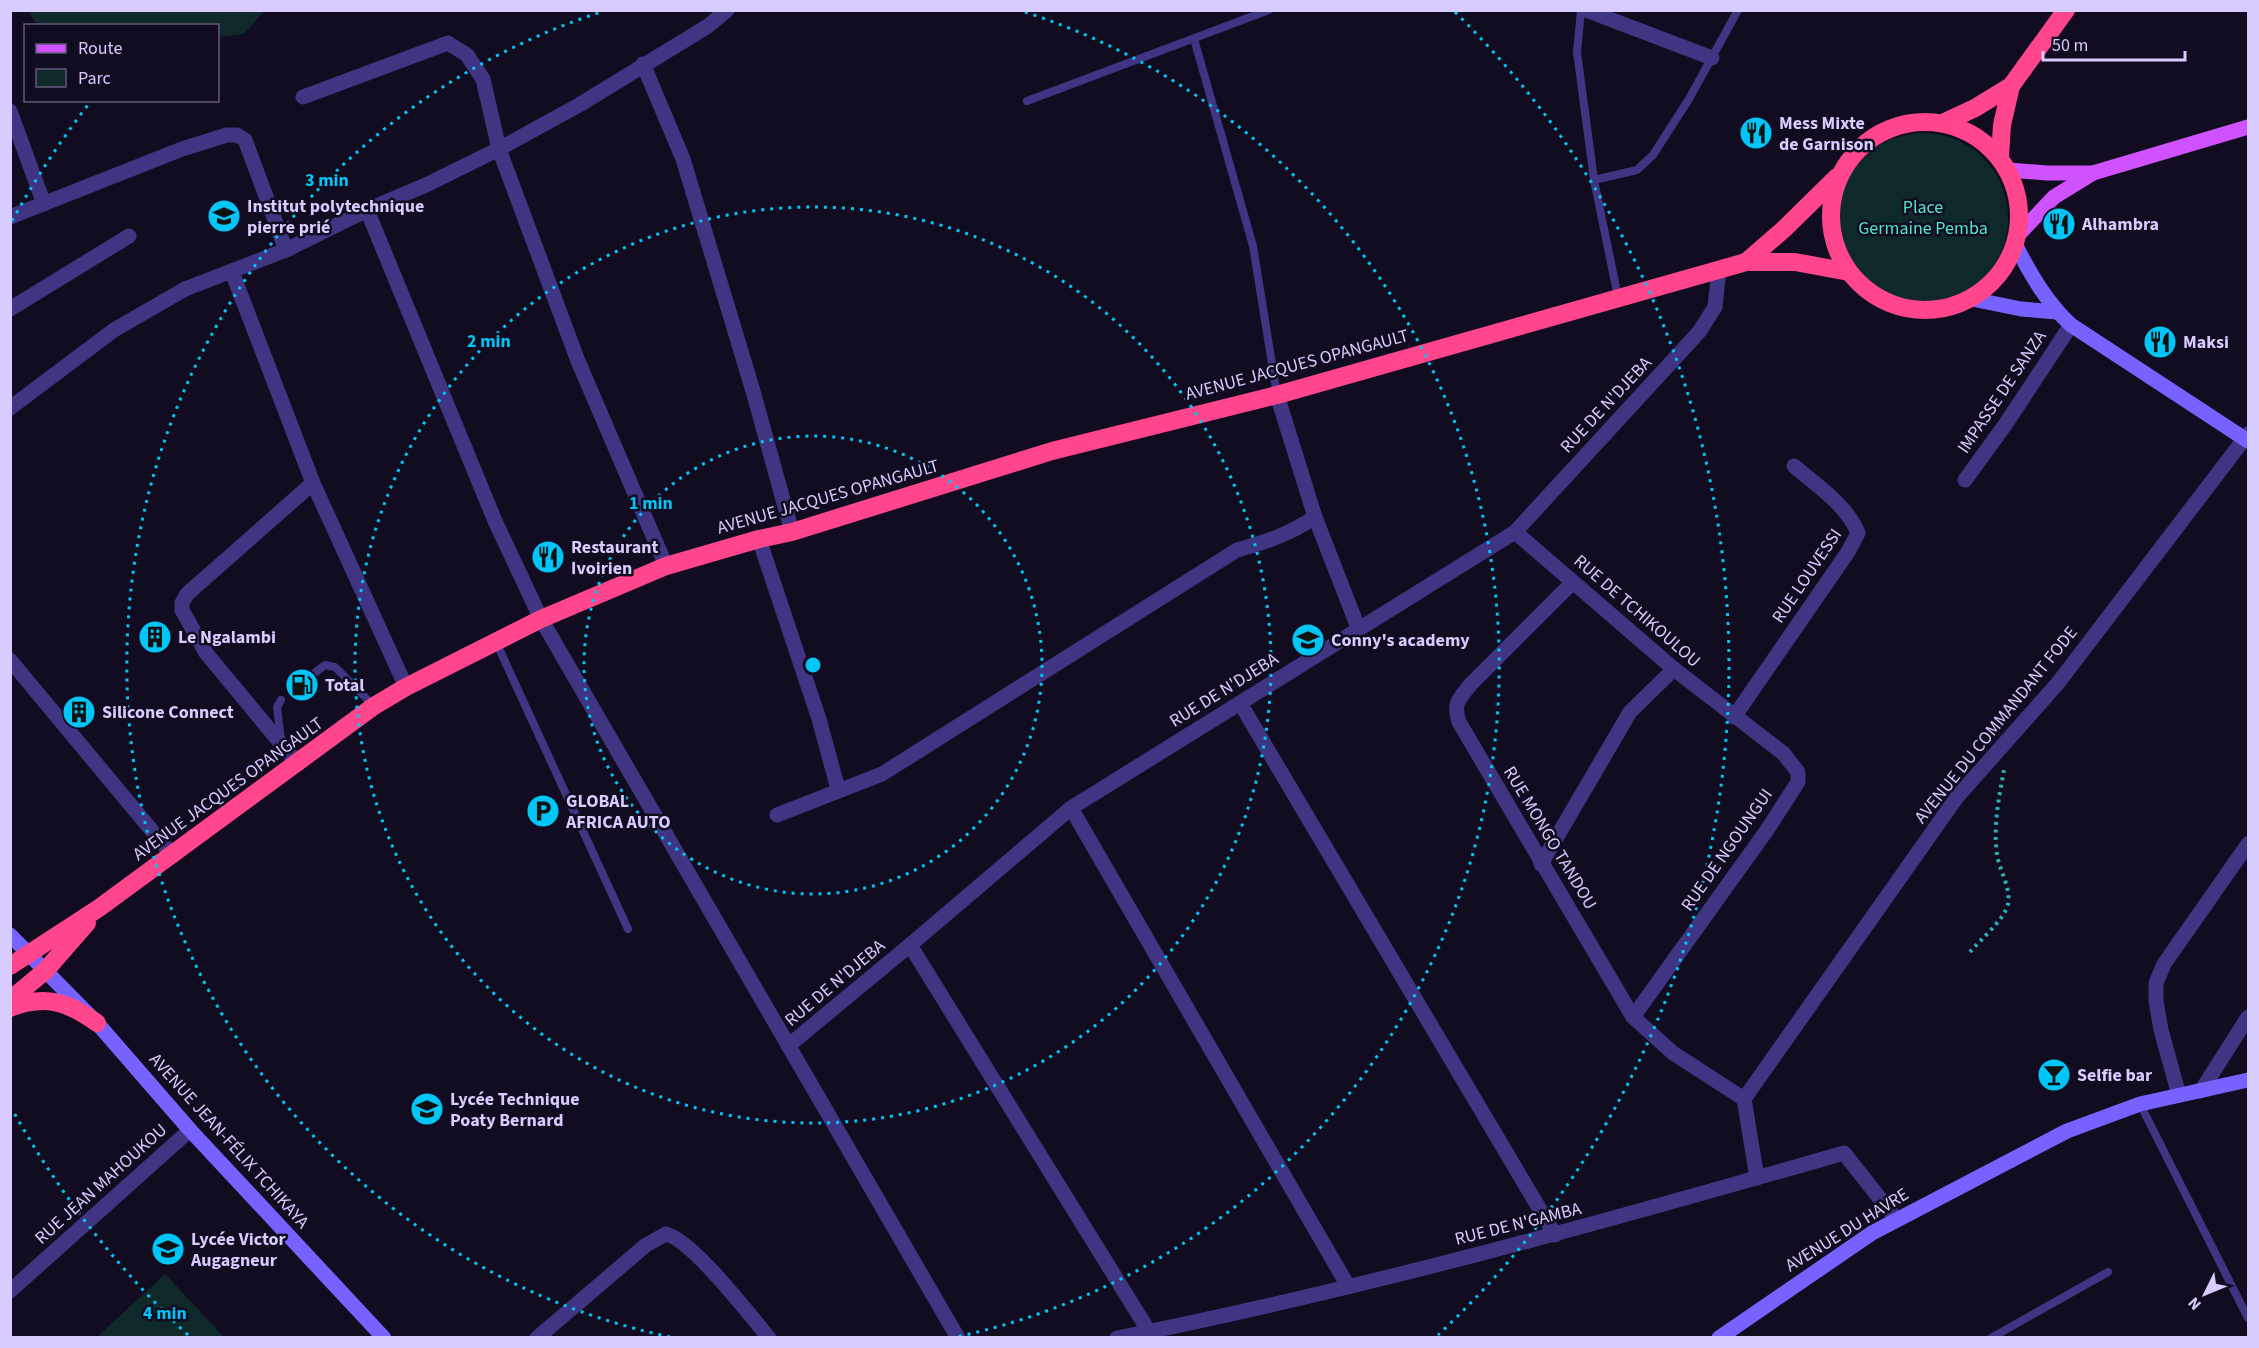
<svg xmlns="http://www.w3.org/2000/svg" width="2259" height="1348" viewBox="0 0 2259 1348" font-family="'Source Sans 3',sans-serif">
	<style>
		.green { fill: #0f292b }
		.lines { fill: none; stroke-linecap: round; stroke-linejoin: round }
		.path { stroke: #28b0b6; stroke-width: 4; stroke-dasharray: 3 4.5; stroke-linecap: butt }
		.lane { stroke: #3f3582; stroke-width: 8 }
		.street { stroke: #3f3582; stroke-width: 15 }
		.secondary { stroke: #7662ff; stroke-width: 15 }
		.primary { stroke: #d052ff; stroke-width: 15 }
		.highway { stroke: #ff468c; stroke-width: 18 }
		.ring { fill: none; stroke: #00c5f6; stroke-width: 3; stroke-dasharray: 3 6 }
		.labels { text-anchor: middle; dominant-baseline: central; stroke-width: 5; stroke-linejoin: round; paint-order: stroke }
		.poi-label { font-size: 18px; font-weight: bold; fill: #d7cbff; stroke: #120c21; text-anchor: start }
		.park-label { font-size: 18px; fill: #53e4ce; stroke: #120c21 }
		.street-label { font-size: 18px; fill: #d7cbff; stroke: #120c21 }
		.centre { fill: #00c5f6; stroke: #120c21; stroke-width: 3 }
		.ring-label { font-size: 18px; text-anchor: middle; font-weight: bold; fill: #00c5f6; stroke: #120c21; stroke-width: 5; stroke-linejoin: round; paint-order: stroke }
	</style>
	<rect width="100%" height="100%" fill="#120c21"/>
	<g class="green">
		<polygon points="29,11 264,11 244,34 218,37 218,26 37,25"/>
		<circle cx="1923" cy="218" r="85"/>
		<polygon points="165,1274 224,1337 97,1337"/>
	</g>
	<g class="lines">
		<path class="path" d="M1970,952C1980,940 2005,919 2008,904C2011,887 1999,870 1997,854C1993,826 1999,797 2004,770"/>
		<g class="lane">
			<polyline points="1581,10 1577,52 1594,180 1618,297"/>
			<polyline points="1194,39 1253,246 1277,395"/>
			<polyline points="1027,101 1269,10"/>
			<polyline points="1594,180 1637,170 1653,155 1689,99 1738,10"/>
			<polyline points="496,642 628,929"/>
			<polyline points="308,678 325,665 335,667 374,706"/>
			<polyline points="281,741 277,707 281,700"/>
			<polyline points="2140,1104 2248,1318"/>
			<polyline points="1991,1338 2108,1272"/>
		</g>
		<g class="street">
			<polyline points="1586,10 1712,58"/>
			<polyline points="643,64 683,159 753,391 792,532"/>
			<polyline points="303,97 448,43 467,55 483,79 499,149 578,361 666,566"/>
			<polyline points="10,111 44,204"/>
			<polyline points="367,210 495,521 541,619 958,1338"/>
			<polyline points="10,217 182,149 227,135 237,135 245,140 286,250"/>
			<polyline points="232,272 313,483 406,687"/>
			<polyline points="10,309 129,236"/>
			<polyline points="1277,395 1315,517 1359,630"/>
			<polyline points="10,408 114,330 185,289 286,250 367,210 426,185 499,149 579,105 708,26 727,10"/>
			<polyline points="1965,480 2005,425 2071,325"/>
			<polyline points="1515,532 1674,669 1783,753 1798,772 1798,782 1767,830 1633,1017"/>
			<polyline points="759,539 819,719 838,789"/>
			<path d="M1573,582L1470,685C1459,699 1453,703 1459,722L1633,1017L1673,1053L1744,1099"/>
			<polyline points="10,660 173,856"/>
			<polyline points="1240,703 1555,1235"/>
			<path d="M1734,717L1848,552L1858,533C1847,505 1816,485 1794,466"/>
			<polyline points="298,764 206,653 182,610 182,603 187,594 313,483"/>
			<polyline points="1071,808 1348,1286"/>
			<path d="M777,815L882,774L1237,550C1266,542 1290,534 1315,517"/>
			<polyline points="1541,864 1630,712 1674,669"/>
			<polyline points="910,945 1153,1338"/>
			<polyline points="788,1046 910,945 1071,808 1515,532 1699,332 1715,307 1719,269"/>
			<polyline points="2201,1091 2248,1017"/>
			<polyline points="2179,1095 2161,1030 2156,1001 2156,983 2164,964 2248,844"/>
			<polyline points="1757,1178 1744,1099 1957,797 2058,683 2248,434"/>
			<polyline points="10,1291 190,1130"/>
			<path d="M537,1338L646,1245L666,1234C692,1240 749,1314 769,1338"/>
			<path d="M1117,1338C1363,1289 1604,1222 1844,1153L1896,1219"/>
		</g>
		<g class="secondary">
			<path d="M2016,246C2031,275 2047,303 2071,325L2248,441"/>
			<polyline points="1972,299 2021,309 2057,312"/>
			<polyline points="10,935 97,1023 190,1130 384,1338"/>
			<polyline points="1719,1338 1872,1233 2067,1131 2140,1104 2248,1080"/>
		</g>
		<g class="primary">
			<polyline points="2008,170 2047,173 2093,173"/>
			<polyline points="2019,234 2054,197 2093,173 2248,127"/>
		</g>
		<g class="highway">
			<circle cx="1925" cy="216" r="94"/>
			<polyline points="1945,122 1975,108 2011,86 2066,10"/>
			<polyline points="2000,157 2002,125 2011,86"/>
			<polyline points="1746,262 1784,229 1837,177"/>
			<polyline points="10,966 99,908 374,706 406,687 541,619 666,566 759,539 792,532 1052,451 1277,395 1746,262 1795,262 1849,272"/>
			<polyline points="10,1000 45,971 87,923"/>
			<path d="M10,1008C45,994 68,1002 97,1023"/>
		</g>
	</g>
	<g class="ring">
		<circle cx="813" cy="665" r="229"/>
		<circle cx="813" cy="665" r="458"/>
		<path d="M670 1337A687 687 0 0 1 601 12M1025 12A687 687 0 0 1 956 1337"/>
		<path d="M188 1335A916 916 0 0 1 12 1109M12 221A916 916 0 0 1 91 101M1455 12A916 916 0 0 1 1438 1335"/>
	</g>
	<defs>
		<symbol id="restaurant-disc" viewBox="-11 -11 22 22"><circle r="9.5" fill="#00c5f6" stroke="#120c21"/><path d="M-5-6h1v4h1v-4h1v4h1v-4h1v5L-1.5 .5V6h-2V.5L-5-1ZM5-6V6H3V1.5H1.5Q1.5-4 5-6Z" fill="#111"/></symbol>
		<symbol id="school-disc" viewBox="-11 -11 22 22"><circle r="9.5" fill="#00c5f6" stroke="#120c21"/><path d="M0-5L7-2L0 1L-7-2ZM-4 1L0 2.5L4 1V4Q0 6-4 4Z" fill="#111"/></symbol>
		<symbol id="building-disc" viewBox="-11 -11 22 22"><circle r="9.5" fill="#00c5f6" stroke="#120c21"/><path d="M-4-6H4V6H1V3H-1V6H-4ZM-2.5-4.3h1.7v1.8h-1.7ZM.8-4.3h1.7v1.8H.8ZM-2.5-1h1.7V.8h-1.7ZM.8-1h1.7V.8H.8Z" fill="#111"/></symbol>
		<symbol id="fuel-disc" viewBox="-11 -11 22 22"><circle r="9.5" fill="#00c5f6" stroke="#120c21"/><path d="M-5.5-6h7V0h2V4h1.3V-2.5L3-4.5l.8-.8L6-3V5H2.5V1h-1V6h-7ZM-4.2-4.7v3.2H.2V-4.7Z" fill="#111"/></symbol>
		<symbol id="parking-disc" viewBox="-11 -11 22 22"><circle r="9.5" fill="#00c5f6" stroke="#120c21"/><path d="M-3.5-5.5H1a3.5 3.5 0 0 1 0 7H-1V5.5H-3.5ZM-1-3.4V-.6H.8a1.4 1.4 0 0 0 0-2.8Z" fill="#111"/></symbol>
		<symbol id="bar-disc" viewBox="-11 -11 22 22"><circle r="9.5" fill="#00c5f6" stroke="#120c21"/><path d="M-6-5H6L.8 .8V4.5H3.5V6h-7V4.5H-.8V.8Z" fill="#111"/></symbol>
	</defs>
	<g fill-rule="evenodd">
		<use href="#restaurant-disc" x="1737" y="114" width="38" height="38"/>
		<use href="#school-disc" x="205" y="197" width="38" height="38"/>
		<use href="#restaurant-disc" x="2040" y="205" width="38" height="38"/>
		<use href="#restaurant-disc" x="2141" y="323" width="38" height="38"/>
		<use href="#restaurant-disc" x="529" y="538" width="38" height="38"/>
		<use href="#building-disc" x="136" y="618" width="38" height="38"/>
		<use href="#school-disc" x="1289" y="621" width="38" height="38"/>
		<use href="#fuel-disc" x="283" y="666" width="38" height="38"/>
		<use href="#building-disc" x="60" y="693" width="38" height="38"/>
		<use href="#parking-disc" x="524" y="792" width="38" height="38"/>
		<use href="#bar-disc" x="2035" y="1056" width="38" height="38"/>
		<use href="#school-disc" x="408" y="1090" width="38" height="38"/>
		<use href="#school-disc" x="149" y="1230" width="38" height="38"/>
	</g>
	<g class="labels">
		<g class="poi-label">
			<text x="1779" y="123">Mess Mixte<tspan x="1779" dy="21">de Garnison</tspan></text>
			<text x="247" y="206">Institut polytechnique<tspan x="247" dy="21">pierre prié</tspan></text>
			<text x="2082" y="224">Alhambra</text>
			<text x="2183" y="342">Maksi</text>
			<text x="571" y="547">Restaurant<tspan x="571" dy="21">Ivoirien</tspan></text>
			<text x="178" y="637">Le Ngalambi</text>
			<text x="1331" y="640">Conny's academy</text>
			<text x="325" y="685">Total</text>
			<text x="102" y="712">Silicone Connect</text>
			<text x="566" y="801">GLOBAL<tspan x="566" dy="21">AFRICA AUTO</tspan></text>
			<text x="2077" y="1075">Selfie bar</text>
			<text x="450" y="1099">Lycée Technique<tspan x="450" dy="21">Poaty Bernard</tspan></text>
			<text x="191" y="1239">Lycée Victor<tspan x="191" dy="21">Augagneur</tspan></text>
		</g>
		<g class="park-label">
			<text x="1923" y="207">Place<tspan x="1923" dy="21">Germaine Pemba</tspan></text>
		</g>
		<g class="street-label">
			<text transform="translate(1297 365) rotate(-15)">AVENUE JACQUES OPANGAULT</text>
			<text transform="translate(2002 392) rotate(-56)">IMPASSE DE SANZA</text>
			<text transform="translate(1606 405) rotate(-47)">RUE DE N'DJEBA</text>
			<text transform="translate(828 497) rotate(-16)">AVENUE JACQUES OPANGAULT</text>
			<text transform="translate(1807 576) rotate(-56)">RUE LOUVESSI</text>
			<text transform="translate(1637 611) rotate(41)">RUE DE TCHIKOULOU</text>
			<text transform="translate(1224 690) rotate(-32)">RUE DE N'DJEBA</text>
			<text transform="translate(1996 725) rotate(-51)">AVENUE DU COMMANDANT FODE</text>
			<text transform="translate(228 789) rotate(-36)">AVENUE JACQUES OPANGAULT</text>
			<text transform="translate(1550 838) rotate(59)">RUE MONGO TANDOU</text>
			<text transform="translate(1727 850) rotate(-55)">RUE DE NGOUNGUI</text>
			<text transform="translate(835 983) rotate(-40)">RUE DE N'DJEBA</text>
			<text transform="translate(229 1141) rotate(48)">AVENUE JEAN-FÉLIX TCHIKAYA</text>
			<text transform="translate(101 1184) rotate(-42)">RUE JEAN MAHOUKOU</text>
			<text transform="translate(1518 1224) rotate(-14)">RUE DE N'GAMBA</text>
			<text transform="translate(1847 1230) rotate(-32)">AVENUE DU HAVRE</text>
		</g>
	</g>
	<circle cx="813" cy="665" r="9" class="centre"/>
	<g class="ring-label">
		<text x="327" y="186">3 min</text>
		<text x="489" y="347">2 min</text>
		<text x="651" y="509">1 min</text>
		<text x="165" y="1319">4 min</text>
	</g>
	<rect width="2259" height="1348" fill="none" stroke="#d7cbff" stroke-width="24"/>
	<rect x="24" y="24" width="195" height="78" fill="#120c21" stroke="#61587a" stroke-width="1.5"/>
	<rect x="36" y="44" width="30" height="9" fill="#d052ff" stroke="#61587a" stroke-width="1.5"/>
	<text x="78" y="54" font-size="18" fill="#d7cbff">Route</text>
	<rect x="36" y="69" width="30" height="18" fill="#0f292b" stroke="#61587a" stroke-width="1.5"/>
	<text x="78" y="84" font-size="18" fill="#d7cbff">Parc</text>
	<g transform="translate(2205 1294) rotate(227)" stroke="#120c21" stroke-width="4.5" paint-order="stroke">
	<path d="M0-4.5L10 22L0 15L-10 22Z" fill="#d7cbff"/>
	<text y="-9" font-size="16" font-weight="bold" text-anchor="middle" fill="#d7cbff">N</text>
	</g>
	<path d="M2043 51v9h142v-9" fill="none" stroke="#d7cbff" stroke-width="3"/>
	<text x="2052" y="51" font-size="18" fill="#d7cbff" stroke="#120c21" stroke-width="4.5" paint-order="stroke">50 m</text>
</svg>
